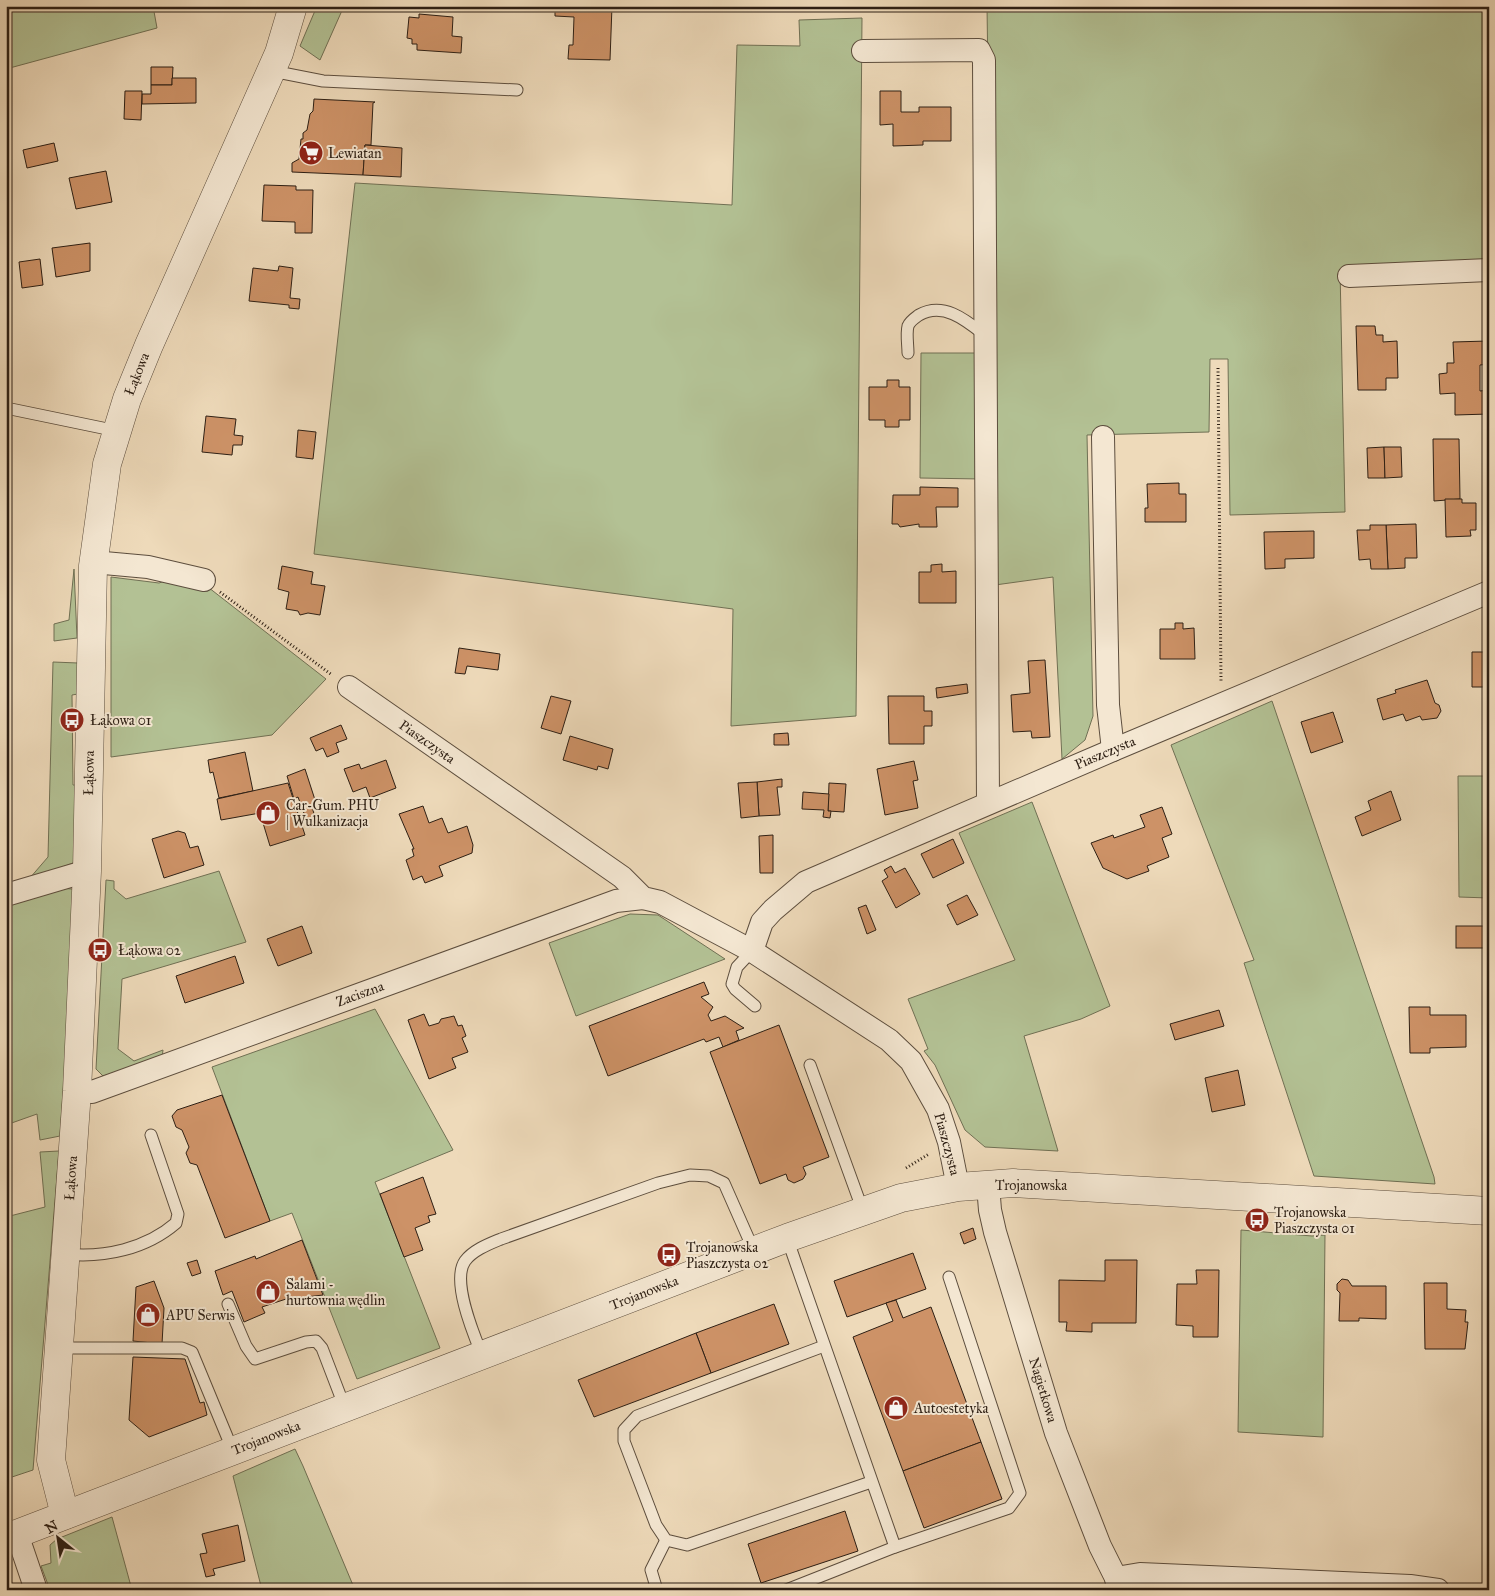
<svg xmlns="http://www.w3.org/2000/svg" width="1495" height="1596" viewBox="0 0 1495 1596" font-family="'IM FELL Great Primer',serif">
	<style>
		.green { fill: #b3c194; stroke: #707054 }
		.building { fill: #cd9267; stroke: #2d1f14 }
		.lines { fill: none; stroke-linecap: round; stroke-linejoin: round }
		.service-casing { stroke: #5d4e3e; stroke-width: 13 }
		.minor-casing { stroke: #5d4e3e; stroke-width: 24 }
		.tertiary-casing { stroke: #5d4e3e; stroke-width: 29 }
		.path { stroke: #2d1f14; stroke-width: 3; stroke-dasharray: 1 2.5; stroke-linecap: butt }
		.service { stroke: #f4e7d2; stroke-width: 11 }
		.minor { stroke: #f4e7d2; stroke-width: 22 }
		.tertiary { stroke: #f4e7d2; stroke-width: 28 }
		.labels { text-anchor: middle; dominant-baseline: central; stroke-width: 4; stroke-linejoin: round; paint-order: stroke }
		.poi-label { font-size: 14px; fill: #2d1f14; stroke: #f4e7d2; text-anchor: start }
		.street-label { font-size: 14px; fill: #2d1f14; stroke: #f4e7d2 }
	</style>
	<rect width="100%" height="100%" fill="#eedaba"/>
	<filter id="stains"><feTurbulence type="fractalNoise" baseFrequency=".004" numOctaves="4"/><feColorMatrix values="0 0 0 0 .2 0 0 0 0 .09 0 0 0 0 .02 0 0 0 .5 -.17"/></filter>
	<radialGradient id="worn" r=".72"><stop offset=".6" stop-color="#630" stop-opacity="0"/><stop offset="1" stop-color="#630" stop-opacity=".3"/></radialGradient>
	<g class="green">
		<polygon points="6,6 153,6 157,28 6,69"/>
		<polygon points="317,6 344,6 320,60 300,46"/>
		<polygon points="987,6 1489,6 1489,263 1340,269 1345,512 1230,515 1228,359 1210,359 1209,432 1087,435 1093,716 1085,740 1062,759 1053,577 995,585"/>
		<polygon points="862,18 856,716 731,726 733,609 314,554 355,183 732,205 737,45 800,46 799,20"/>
		<polygon points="921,353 982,353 982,479 920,478"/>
		<polygon points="74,569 77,638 54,641 54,624 69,620"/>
		<polygon points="111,577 159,583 177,577 204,584 326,679 272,735 111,757"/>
		<polygon points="53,662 78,663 78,694 72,695 73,785 77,785 76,862 29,879 48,857"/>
		<polygon points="1272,701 1434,1177 1435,1184 1314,1176 1244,963 1254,960 1171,745"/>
		<polygon points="1458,776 1489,776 1489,898 1459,897"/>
		<polygon points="1032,802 1110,1006 1081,1019 1024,1036 1058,1151 985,1147 965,1130 935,1065 924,1051 928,1049 908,999 1015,960 959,833"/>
		<polygon points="219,871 246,942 122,979 118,1049 134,1061 163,1050 162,1058 103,1076 96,1069 106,880 114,881 114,889 126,899"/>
		<polygon points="60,888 72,889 77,895 60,1136 40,1140 37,1114 6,1125 6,905"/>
		<polygon points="630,914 658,915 725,959 576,1016 549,943"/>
		<polygon points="375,1009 453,1150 375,1182 440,1348 357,1379 292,1213 270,1221 212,1067"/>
		<polygon points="59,1151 33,1470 6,1479 6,1217 45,1207 40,1152"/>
		<polygon points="1241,1230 1312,1236 1325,1235 1323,1437 1238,1432"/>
		<polygon points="295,1449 303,1466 355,1590 262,1590 233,1476"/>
		<polygon points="112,1517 132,1590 50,1590 41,1566 51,1563 50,1545 57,1539"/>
	</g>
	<g class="building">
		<polygon points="555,6 612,6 610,60 568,59 569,45 573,45 574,17 555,16"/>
		<polygon points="419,14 453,17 452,36 462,37 461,53 417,50 417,44 412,44 412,39 407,38 409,17 419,18"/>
		<polygon points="151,67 173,67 172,85 151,85"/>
		<polygon points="172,78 196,78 196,103 142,104 142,94 151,94 151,85 172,85"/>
		<polygon points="125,91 142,91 141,120 124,119"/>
		<polygon points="880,91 901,91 901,112 919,112 919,107 951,107 951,141 923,141 923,145 893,146 893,124 880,125"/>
		<polygon points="314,99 375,102 373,103 371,145 365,145 363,175 292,172 292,163 299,159 301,139 303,139 303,133 307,130 310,114 313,111"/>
		<polygon points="54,143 58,161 27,168 23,150"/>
		<polygon points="365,145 402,148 401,177 363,175"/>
		<polygon points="106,171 112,202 76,209 69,178"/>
		<polygon points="264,185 296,186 296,190 313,190 312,233 295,233 295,222 262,221"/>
		<polygon points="90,243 90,271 56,277 52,248"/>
		<polygon points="40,259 43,285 22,288 19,262"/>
		<polygon points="279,266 293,268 290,298 300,299 299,309 289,308 289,305 249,301 253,268 278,271"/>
		<polygon points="1356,326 1375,326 1376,335 1383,335 1383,342 1397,341 1398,378 1386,378 1386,390 1358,390"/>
		<polygon points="1488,341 1489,364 1480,365 1480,391 1489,390 1489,414 1455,415 1455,393 1440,394 1439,374 1447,373 1447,363 1454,363 1453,342"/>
		<polygon points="887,380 899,380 899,387 910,387 910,420 899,420 899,427 885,427 885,420 869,420 869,387 887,387"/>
		<polygon points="206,416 236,419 234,435 243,436 242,445 233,445 232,455 202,452"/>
		<polygon points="298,430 316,432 313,459 296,457"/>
		<polygon points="1433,439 1459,439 1460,499 1434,501"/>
		<polygon points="1384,447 1385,478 1368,478 1367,448"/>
		<polygon points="1384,447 1401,447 1402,477 1385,478"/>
		<polygon points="1179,483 1179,494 1186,494 1186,522 1145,522 1145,508 1148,508 1147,484"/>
		<polygon points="920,487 958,488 958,507 936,507 937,527 919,527 919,524 900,527 898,524 892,524 893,495 920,495"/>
		<polygon points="1445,499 1462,499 1462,503 1476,503 1476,530 1470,530 1471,536 1446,537"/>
		<polygon points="1416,524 1417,558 1405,558 1405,568 1388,569 1386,525"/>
		<polygon points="1370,525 1386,525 1388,569 1371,569 1370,559 1359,560 1357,530 1370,530"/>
		<polygon points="1314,531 1314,558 1285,559 1285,568 1265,569 1264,532"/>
		<polygon points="942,564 942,572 956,571 956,603 919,603 919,572 931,572 931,565"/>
		<polygon points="282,566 313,572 311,584 325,586 320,615 308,613 300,615 298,611 286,609 289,592 278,589"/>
		<polygon points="1175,623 1183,623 1183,629 1194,628 1195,659 1160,659 1160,629 1175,629"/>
		<polygon points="459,648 500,654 498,670 467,666 465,674 455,673"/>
		<polygon points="1472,652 1486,652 1486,657 1489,657 1489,691 1487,691 1487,687 1472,687"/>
		<polygon points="1045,660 1050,737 1032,738 1031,731 1013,732 1011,695 1030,693 1028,661"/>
		<polygon points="1427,680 1435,703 1439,705 1441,711 1437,718 1422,720 1420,716 1406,721 1403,714 1383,720 1377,699 1396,693 1395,690"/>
		<polygon points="967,684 968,693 937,698 936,688"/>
		<polygon points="551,696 571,701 561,734 541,728"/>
		<polygon points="888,696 924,696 924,711 932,711 932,726 924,726 924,744 889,744"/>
		<polygon points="1333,712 1343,742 1311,753 1301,722"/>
		<polygon points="341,725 347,739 336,743 339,752 327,757 323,748 316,751 310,738"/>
		<polygon points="788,733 789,745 774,745 774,734"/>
		<polygon points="570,736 613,749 608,769 598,766 597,770 563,760"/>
		<polygon points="245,752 253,791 219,798 213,772 210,773 208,760"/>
		<polygon points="386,760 396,788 370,798 366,787 353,792 344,769 359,764 361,769"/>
		<polygon points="914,761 918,780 913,781 918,808 885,815 877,769"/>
		<polygon points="305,769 317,806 312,807 317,824 309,827 298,797 294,799 287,776"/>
		<polygon points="782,779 782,787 777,787 780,815 759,816 757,782"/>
		<polygon points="757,782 759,816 741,818 738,783"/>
		<polygon points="288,783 305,835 270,846 260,813 221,820 217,799"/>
		<polygon points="829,783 846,784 844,812 828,811"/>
		<polygon points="1391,791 1401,820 1362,836 1355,817 1371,810 1368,801"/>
		<polygon points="803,792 829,794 828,811 831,811 830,818 823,817 824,810 802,809"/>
		<polygon points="423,806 429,823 442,818 448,833 467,826 473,845 472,853 439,866 443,876 425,883 422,876 413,880 406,860 414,856 412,849 414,849 399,814"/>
		<polygon points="1162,807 1172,834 1162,838 1169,857 1147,866 1149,871 1127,879 1103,868 1091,843 1113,835 1114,838 1145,827 1140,815"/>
		<polygon points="178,831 185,833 190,848 198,846 204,865 164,878 152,839"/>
		<polygon points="773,835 773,873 760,873 759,836"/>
		<polygon points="953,839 964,863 933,878 921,854"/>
		<polygon points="891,866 895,873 905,868 920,894 896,908 882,881 888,877 884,870"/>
		<polygon points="967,895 978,915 957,925 947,905"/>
		<polygon points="866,905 876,930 867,934 858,908"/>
		<polygon points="302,926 312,953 278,966 267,939"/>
		<rect x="1456" y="926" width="33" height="22"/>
		<polygon points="235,956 244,983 185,1003 176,976"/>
		<polygon points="704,982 709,994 701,997 713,1007 708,1015 711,1021 725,1016 744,1028 736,1031 739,1040 723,1047 719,1037 706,1042 704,1039 608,1076 589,1026"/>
		<polygon points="1409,1007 1430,1007 1430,1015 1466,1015 1466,1047 1430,1048 1430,1053 1410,1053"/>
		<polygon points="1219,1010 1224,1026 1175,1040 1170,1024"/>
		<polygon points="424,1014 429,1026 439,1023 441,1019 454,1016 458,1026 462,1025 466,1036 462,1038 468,1052 452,1058 456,1068 429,1079 408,1020"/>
		<polygon points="779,1025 829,1157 803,1167 806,1174 803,1179 794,1183 788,1180 786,1174 760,1184 710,1052"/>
		<polygon points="1238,1070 1245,1105 1212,1112 1205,1078"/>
		<polygon points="222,1095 270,1221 225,1238 197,1165 190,1163 186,1153 189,1147 182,1130 176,1127 172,1116 177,1110"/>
		<polygon points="423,1177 436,1214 428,1216 430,1222 415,1228 423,1250 404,1257 380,1194"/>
		<polygon points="973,1228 976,1239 964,1244 960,1233"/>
		<polygon points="302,1240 323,1295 306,1297 288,1304 286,1299 262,1307 265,1313 244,1322 232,1291 223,1295 215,1271 255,1256 256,1259"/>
		<polygon points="913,1253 926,1289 847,1317 834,1281"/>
		<polygon points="197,1260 201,1273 192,1276 187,1263"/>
		<polygon points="1105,1260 1137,1260 1136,1323 1092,1323 1092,1332 1066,1331 1067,1322 1059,1322 1059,1280 1105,1281"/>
		<polygon points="1196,1270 1219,1270 1218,1337 1193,1337 1193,1326 1176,1325 1177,1284 1197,1284"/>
		<polygon points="1342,1279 1348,1280 1352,1286 1386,1286 1386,1319 1359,1318 1359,1321 1339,1321 1340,1293 1337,1290 1337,1284"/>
		<polygon points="154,1281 164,1308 162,1344 133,1341 136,1287"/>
		<polygon points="1424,1283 1447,1283 1447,1309 1466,1310 1465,1322 1468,1322 1465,1349 1425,1349"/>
		<polygon points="896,1300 903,1318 931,1307 981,1442 903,1471 853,1337 893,1321 886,1303"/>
		<polygon points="774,1304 789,1344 711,1373 696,1333"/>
		<polygon points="696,1333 711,1373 594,1417 578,1380"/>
		<polygon points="133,1357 185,1359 200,1403 204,1402 207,1415 149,1437 129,1420"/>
		<polygon points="981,1442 1002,1499 924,1528 903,1471"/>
		<polygon points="845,1511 858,1551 761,1583 748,1544"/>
		<polygon points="238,1525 245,1561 213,1569 215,1575 206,1577 200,1554 207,1553 202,1534"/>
	</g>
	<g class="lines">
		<defs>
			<g id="service">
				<polyline points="272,71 323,81 517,90"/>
				<path d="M908,353C908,345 906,334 908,326C910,321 915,318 919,315C944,301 967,321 986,336"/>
				<polyline points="6,408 117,431"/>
				<polyline points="752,951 737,967 732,984 735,989 755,1006"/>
				<polyline points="810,1065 863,1211"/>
				<polyline points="787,1238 895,1547 1009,1508 1020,1493 949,1277"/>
				<path d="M65,1254C104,1258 146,1249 176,1223L178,1214L151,1135"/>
				<polyline points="228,1304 246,1346 255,1359 306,1342 316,1341 322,1348 345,1408"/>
				<polyline points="824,1346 637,1416 624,1430 624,1441 656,1525 666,1540 687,1545 871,1482"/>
				<polyline points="58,1348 182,1348 192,1352 233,1451"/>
				<path d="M482,1355C474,1335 451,1281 465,1261C473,1250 489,1244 501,1239L658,1183L690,1175L709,1176L724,1183L754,1251"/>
				<polyline points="657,1590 651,1570 666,1540"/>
				<polyline points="786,1590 895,1547"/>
			</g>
			<g id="minor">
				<polyline points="863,51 979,50 984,60 988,803"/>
				<polyline points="1349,276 1489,270"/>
				<polyline points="1103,437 1108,705 1113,750"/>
				<polyline points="93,562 148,567 204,580"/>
				<polyline points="349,687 622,877 643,898 660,902 752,951 889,1040 911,1061 938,1109 949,1142 958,1187"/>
				<polyline points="6,895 87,871"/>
				<polyline points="752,951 762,922 773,910 806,882 1113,750 1489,592"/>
				<polyline points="77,1091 92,1092 616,901 643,898"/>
				<polyline points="988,1185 990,1210 995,1232 1056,1433 1100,1546 1116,1578 1118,1590"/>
				<polyline points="17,1534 36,1590"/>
				<polyline points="1116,1578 1140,1574 1410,1586 1438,1590"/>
			</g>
			<g id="tertiary">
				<polyline points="65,1515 51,1460 77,1091 87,871 93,566 107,464 127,399 149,345 279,53 293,6"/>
				<polyline points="6,1538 787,1238 901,1198 958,1187 1013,1183 1489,1211"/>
			</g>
		</defs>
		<use href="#service" class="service-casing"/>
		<use href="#minor" class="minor-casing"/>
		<use href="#tertiary" class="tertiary-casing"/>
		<g class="path">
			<polyline points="1218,368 1221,682"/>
			<polyline points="220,592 332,675"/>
			<polyline points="906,1168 929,1154"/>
		</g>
		<use href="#service" class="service"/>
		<use href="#minor" class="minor"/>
		<use href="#tertiary" class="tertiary"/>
	</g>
	<defs>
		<symbol id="supermarket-disc" viewBox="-11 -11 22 22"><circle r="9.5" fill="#8f2418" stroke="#f4e7d2"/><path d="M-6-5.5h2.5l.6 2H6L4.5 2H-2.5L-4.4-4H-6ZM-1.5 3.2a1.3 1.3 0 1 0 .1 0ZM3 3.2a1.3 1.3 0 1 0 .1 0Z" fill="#fff"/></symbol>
		<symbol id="bus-disc" viewBox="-11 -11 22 22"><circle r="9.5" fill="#8f2418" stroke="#f4e7d2"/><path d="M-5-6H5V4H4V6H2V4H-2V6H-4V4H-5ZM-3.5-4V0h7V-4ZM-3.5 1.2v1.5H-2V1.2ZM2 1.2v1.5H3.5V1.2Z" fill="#fff"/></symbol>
		<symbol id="shop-disc" viewBox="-11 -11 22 22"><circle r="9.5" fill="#8f2418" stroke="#f4e7d2"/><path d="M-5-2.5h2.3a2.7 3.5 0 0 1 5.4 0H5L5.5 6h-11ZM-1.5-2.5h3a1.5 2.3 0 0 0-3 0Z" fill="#fff"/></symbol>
	</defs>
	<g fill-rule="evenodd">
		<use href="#supermarket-disc" x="297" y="139" width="28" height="28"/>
		<use href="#bus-disc" x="58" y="706" width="28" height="28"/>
		<use href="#shop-disc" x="254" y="799" width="28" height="28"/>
		<use href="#bus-disc" x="86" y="936" width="28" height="28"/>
		<use href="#bus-disc" x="1243" y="1206" width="28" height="28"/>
		<use href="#bus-disc" x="655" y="1241" width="28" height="28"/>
		<use href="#shop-disc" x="254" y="1278" width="28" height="28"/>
		<use href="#shop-disc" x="134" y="1301" width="28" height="28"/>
		<use href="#shop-disc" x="882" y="1394" width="28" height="28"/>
	</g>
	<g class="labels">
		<g class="poi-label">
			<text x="328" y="153">Lewiatan</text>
			<text x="90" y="720">Łąkowa 01</text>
			<text x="286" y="805">Car-Gum. PHU<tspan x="286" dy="16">| Wulkanizacja</tspan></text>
			<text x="118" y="950">Łąkowa 02</text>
			<text x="1274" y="1212">Trojanowska<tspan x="1274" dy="16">Piaszczysta 01</tspan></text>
			<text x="686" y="1247">Trojanowska<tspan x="686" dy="16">Piaszczysta 02</tspan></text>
			<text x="286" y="1284">Salami -<tspan x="286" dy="16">hurtownia wędlin</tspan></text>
			<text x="166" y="1315">APU Serwis</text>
			<text x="914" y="1408">Autoestetyka</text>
		</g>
		<g class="street-label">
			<text transform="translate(137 374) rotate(-68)">Łąkowa</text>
			<text transform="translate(427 742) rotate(35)">Piaszczysta</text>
			<text transform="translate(1105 753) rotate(-23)">Piaszczysta</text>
			<text transform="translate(89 773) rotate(-89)">Łąkowa</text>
			<text transform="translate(360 994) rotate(-20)">Zaciszna</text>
			<text transform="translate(947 1144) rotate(75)">Piaszczysta</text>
			<text transform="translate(71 1178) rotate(-86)">Łąkowa</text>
			<text x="1031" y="1185">Trojanowska</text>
			<text transform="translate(644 1293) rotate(-21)">Trojanowska</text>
			<text transform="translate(1043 1390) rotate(73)">Nagietkowa</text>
			<text transform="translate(266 1438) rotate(-21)">Trojanowska</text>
		</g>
	</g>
	<rect width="1495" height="1596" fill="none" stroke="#eedaba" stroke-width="25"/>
	<rect x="8" y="8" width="1480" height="1581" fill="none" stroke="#2d1f14" stroke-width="2.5"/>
	<rect x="12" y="12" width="1470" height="1571" fill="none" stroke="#2d1f14"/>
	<g transform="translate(58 1538) rotate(330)" stroke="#f4e7d2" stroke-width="4" paint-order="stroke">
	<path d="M0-4L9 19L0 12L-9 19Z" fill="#2d1f14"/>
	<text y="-8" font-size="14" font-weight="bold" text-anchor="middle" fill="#2d1f14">N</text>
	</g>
	<rect width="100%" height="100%" filter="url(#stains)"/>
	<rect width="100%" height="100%" fill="url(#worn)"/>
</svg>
